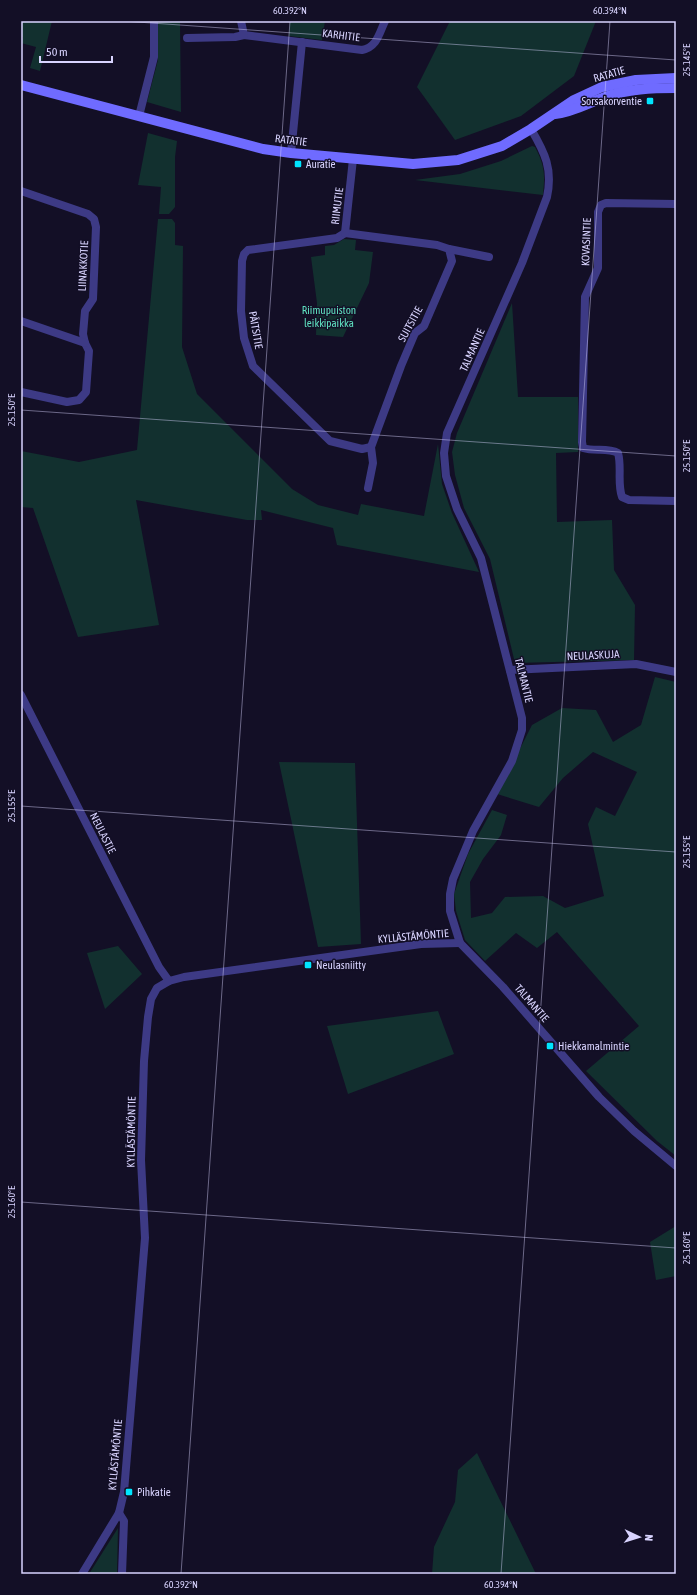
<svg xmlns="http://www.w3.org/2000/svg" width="697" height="1595" viewBox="0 0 697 1595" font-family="'Asap Condensed',sans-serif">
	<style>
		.green { fill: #12302f }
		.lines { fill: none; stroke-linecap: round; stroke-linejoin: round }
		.street { stroke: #3d3a85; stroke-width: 8 }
		.secondary { stroke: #6f6bff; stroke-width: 10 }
		.ticks { fill: none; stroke: #d9d4ff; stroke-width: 1; stroke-opacity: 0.45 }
		.poi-dot { fill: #00e5ff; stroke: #130f26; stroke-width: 1.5 }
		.labels { text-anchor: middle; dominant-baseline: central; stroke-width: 3; stroke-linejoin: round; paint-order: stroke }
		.street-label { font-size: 11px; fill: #d9d4ff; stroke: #130f26 }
		.poi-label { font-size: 11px; fill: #d9d4ff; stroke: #130f26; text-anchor: start }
		.park-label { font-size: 11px; fill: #5fe0c0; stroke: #130f26 }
		.neatline { fill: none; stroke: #d9d4ff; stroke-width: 1.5 }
		.ticks-label { font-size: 10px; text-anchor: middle; fill: #d9d4ff }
	</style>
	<rect width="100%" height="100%" fill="#130f26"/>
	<g class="green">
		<polygon points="21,21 52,21 40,71 30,68 36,47 21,43 23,37 21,37"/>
		<polygon points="158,21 180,21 181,112 147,102 158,60"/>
		<polygon points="290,21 325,21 322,40 289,36"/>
		<polygon points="450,21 596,21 574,76 521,116 455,140 417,87"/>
		<polygon points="148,133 177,141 175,157 175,207 169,214 159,214 161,187 138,185"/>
		<path d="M532,146L535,147C545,166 545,174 543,195L415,180L460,174L501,161Z"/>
		<polygon points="158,219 172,219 175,223 175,245 183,246 182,347 197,394 292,489 318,505 358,515 361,504 424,516 438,444 442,484 452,513 479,572 337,545 333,528 261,510 262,520 247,520 136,500 159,625 78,637 33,508 21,507 21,451 79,462 137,450"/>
		<polygon points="344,239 356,240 355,250 373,252 369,283 343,337 316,335 317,303 311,257 325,255 325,246 334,245"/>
		<polygon points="512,303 518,397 578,397 578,452 556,453 557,522 612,520 614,570 635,605 634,660 515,663 490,559 464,508 455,475 452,452 457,433"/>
		<polygon points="655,677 676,682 676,1156 657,1141 586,1071 639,1026 557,932 537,948 516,933 485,961 465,940 456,911 454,894 468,854 492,810 507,815 501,835 483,859 470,882 471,918 492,913 505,897 543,896 565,908 604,896 588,824 596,807 615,816 637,772 593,752 563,778 539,807 497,794 532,725 562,708 596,710 613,742 641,725"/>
		<polygon points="279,762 355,763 361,944 318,947"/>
		<polygon points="118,946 142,974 105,1009 87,953"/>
		<polygon points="438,1011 454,1054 348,1094 327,1026"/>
		<polygon points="676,1226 676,1276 656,1280 650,1242"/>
		<polygon points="477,1453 536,1574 432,1574 434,1547 455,1502 458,1470"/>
		<polygon points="118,1528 117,1574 89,1574"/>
	</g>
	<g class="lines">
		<g class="street">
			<path d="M241,21L244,35L362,50C377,47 379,34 385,21"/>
			<polyline points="187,38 235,37 244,35"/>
			<polyline points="139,116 154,57 154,21"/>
			<path d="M531,129C545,153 553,169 547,197L522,263L447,433L444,453L446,476L457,509L481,558L522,718V730L512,761L473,831L453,879L450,894V911L460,943L503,987L599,1097L634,1131L676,1166"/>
			<polyline points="291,153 302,42"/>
			<polyline points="21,191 88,214 94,219 96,227 93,299 85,311 83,334 85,343 89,351 86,392 79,400 67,402 21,392"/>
			<path d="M676,204L606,203L601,205L598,212V268L585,297L582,442L583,448C595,452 607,447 618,453C622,467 617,483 622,497L629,500L676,501"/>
			<polyline points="345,233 337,238 248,250 244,254 242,261 241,311 244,338 253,366 330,441 362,449 371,447"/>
			<polyline points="345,233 437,245 449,249 452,261 424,326 415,333 401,366 371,447 373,463 368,488"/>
			<polyline points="345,233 353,159"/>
			<polyline points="449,249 489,257"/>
			<polyline points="21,321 85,343"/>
			<polyline points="510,670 636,664 676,672"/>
			<polyline points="21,695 159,967 169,981"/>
			<polyline points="119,1513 124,1521 122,1574"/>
			<polyline points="82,1574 119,1513 124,1492 145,1238 141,1160 144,1061 148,1017 151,999 157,988 169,981 184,977 421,944 460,943"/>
		</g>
		<g class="secondary">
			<polyline points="21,85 263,149 291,153 413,164 458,160 502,146 531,129 574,100 602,87 636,80 676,78"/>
			<path d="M555,114C573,112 588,103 605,97C628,89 652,88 676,88"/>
		</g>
	</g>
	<path class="ticks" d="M123,21L676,60M21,410L676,456M21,806L676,852M21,1202L676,1248M181,1574L290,21M501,1574L610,21"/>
	<g class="poi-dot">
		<rect x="646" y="97" width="8" height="8" rx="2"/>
		<rect x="294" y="160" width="8" height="8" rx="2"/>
		<rect x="304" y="961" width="8" height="8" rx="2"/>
		<rect x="546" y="1042" width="8" height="8" rx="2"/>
		<rect x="125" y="1488" width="8" height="8" rx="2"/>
	</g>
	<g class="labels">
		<g class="street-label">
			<text transform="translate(341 35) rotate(7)">KARHITIE</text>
			<text transform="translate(609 74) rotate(-16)">RATATIE</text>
			<text transform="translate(291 140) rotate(7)">RATATIE</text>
			<text transform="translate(337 206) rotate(-83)">RIIMUTIE</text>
			<text transform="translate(586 242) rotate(-88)">KOVASINTIE</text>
			<text transform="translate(83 266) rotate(-87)">LIINAKKOTIE</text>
			<text transform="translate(410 324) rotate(-61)">SUITSITIE</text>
			<text transform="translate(256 330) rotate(80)">PÄITSITIE</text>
			<text transform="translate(472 350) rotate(-66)">TALMANTIE</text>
			<text transform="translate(593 655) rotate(-3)">NEULASKUJA</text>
			<text transform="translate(524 680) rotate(76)">TALMANTIE</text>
			<text transform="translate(103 833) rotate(63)">NEULASTIE</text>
			<text transform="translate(413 936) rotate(-5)">KYLLÄSTÄMÖNTIE</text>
			<text transform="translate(532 1003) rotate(49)">TALMANTIE</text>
			<text transform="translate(131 1132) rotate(-89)">KYLLÄSTÄMÖNTIE</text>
			<text transform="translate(115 1455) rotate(-85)">KYLLÄSTÄMÖNTIE</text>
		</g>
		<g class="poi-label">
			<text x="642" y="101" text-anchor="end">Sorsakorventie</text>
			<text x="306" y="164">Auratie</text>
			<text x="316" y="965">Neulasniitty</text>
			<text x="558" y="1046">Hiekkamalmintie</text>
			<text x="137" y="1492">Pihkatie</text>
		</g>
		<g class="park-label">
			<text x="329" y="310">Riimupuiston<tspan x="329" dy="13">leikkipaikka</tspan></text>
		</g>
	</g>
	<rect width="697" height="1595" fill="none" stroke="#130f26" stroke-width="44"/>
	<g transform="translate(639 1537) rotate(94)" stroke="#130f26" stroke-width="3" paint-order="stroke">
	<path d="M0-3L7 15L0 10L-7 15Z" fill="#d9d4ff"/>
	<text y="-6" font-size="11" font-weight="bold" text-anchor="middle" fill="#d9d4ff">N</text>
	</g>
	<path d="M40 56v6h72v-6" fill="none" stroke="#d9d4ff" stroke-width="2"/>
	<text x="46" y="56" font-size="12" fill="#d9d4ff" stroke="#130f26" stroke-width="3" paint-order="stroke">50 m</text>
	<rect x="22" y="22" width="653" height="1551" class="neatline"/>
	<g class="ticks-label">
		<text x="290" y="14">60.392°N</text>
		<text x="610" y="14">60.394°N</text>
		<text transform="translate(686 60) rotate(-90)" y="4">25.145°E</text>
		<text transform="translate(11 410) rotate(-90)" y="4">25.150°E</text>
		<text transform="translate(686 456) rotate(-90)" y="4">25.150°E</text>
		<text transform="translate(11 806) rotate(-90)" y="4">25.155°E</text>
		<text transform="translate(686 852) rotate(-90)" y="4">25.155°E</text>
		<text transform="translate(11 1202) rotate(-90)" y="4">25.160°E</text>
		<text transform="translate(686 1248) rotate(-90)" y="4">25.160°E</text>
		<text x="181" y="1588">60.392°N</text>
		<text x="501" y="1588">60.394°N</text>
	</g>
</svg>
